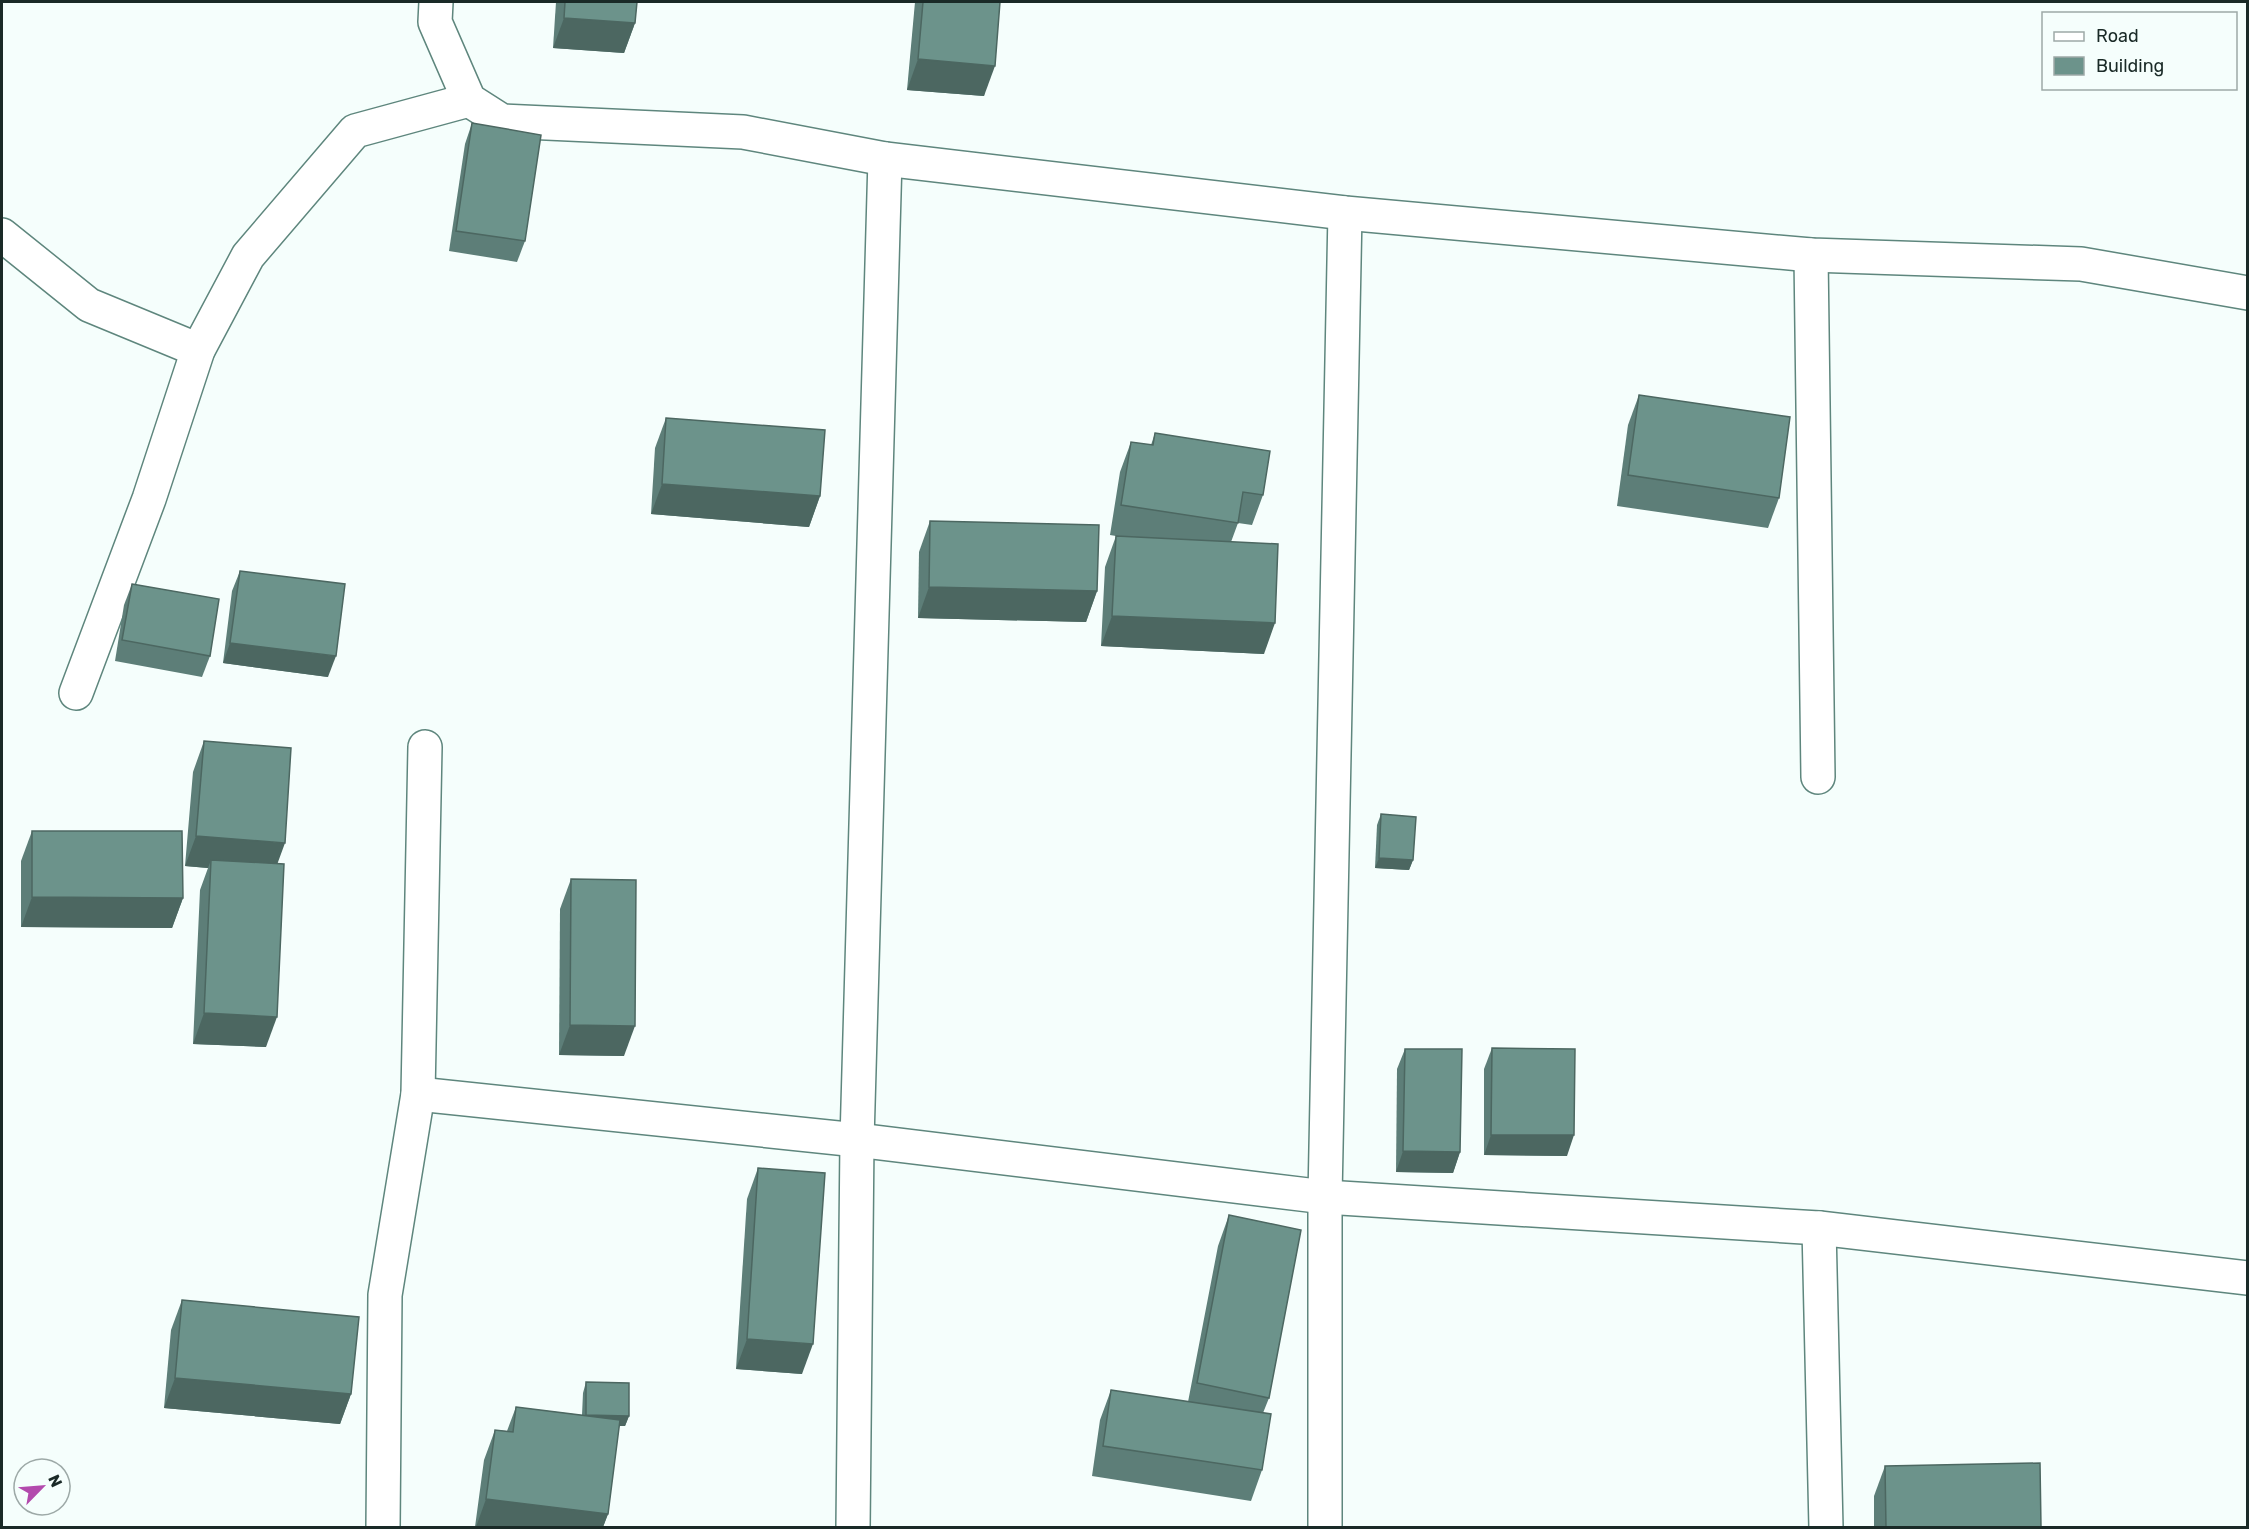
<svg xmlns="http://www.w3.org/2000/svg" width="2249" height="1529" viewBox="0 0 2249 1529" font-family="Rubik,sans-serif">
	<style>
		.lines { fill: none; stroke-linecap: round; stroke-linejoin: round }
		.street-casing { stroke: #5e867d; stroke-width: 36 }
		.street { stroke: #fff; stroke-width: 33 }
		.wall { fill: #5d7e78 }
		.shaded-wall { fill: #4c6761 }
		.building { fill: #6c938b; stroke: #4c6761; stroke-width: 1.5 }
	</style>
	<rect width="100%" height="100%" fill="#f5fefc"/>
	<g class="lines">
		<defs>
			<g id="street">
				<polyline points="436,2 435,22 469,100 502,121 743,132 885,159 1345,213 1811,255 2081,264 2248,293"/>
				<polyline points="2,235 89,305 198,350"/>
				<polyline points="1811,255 1818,777"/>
				<polyline points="76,693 149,499 198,350 248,256 355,131 469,100"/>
				<polyline points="418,1094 857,1140 1325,1197 1819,1228 2248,1278"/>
				<polyline points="1819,1228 1826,1528"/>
				<polyline points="383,1528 385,1295 418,1094 425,747"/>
				<polyline points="853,1528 857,1140 885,159"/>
				<polyline points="1325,1528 1325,1197 1345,213"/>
			</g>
		</defs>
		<use href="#street" class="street-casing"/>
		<use href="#street" class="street"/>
	</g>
	<g class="wall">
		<polygon points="556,2 637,2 635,23 624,53 553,48"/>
		<polygon points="915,2 1000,2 984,96 907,90"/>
		<polygon points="472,123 525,241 517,262 449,251 465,144"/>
		<polygon points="1639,395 1779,498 1768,528 1617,506 1628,425"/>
		<polygon points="666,418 820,496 809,527 651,514 655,448"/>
		<polygon points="1155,433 1263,495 1252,525 1238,523 1231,542 1264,654 1101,646 1105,567 1116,536 1122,537 1110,535 1120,472 1131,442 1151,445"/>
		<polygon points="930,521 1097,591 1086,622 918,618 919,552"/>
		<polygon points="240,571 328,677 223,663 232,591"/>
		<polygon points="132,584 210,656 202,677 115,661 124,605"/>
		<polygon points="204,741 277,863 266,1047 193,1044 200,890 208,868 185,866 193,772"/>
		<polygon points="1381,814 1413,860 1409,870 1375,868 1377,825"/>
		<polygon points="32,831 183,898 172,928 21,927 21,861"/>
		<polygon points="571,879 624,1056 559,1055 560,909"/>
		<polygon points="1492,1048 1567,1156 1484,1155 1484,1069"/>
		<polygon points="1405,1049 1460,1152 1453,1173 1396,1172 1397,1069"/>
		<polygon points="758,1168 802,1374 736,1369 747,1199"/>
		<polygon points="1229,1215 1269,1398 1263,1413 1262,1470 1251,1501 1092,1476 1100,1420 1111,1390 1188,1402 1218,1246"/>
		<polygon points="182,1300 351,1394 340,1424 164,1408 171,1330"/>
		<polygon points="586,1382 629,1416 625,1426 619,1426 608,1514 603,1527 475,1527 484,1460 495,1430 507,1431 516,1407 582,1415 583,1393"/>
		<polygon points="1885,1466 2041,1527 1874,1527 1874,1496"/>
	</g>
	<g class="shaded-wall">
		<polygon points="564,18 635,23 624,53 553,48"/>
		<polygon points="918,59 995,66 984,96 907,90"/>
		<polygon points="662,484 820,496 809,527 651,514"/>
		<polygon points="929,587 1097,591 1086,622 918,618"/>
		<polygon points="1112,616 1275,623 1264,654 1101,646"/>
		<polygon points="230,643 336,656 328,677 223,663"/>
		<polygon points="196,836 285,843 274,873 211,860 208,868 185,866"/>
		<polygon points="1379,858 1413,860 1409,870 1375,868"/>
		<polygon points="32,897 183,898 172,928 21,927"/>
		<polygon points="204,1013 277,1017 266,1047 193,1044"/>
		<polygon points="570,1025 635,1026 624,1056 559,1055"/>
		<polygon points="1491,1135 1574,1135 1567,1156 1484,1155"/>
		<polygon points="1403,1151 1460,1152 1453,1173 1396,1172"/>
		<polygon points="747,1339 813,1344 802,1374 736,1369"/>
		<polygon points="175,1378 351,1394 340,1424 164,1408"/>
		<polygon points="586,1415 629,1416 625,1426 582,1426"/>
		<polygon points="486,1499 608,1514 603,1527 476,1527"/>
	</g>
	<g class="building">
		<polygon points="565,2 637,2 635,23 564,18"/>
		<polygon points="923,2 1000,2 995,66 918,59"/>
		<polygon points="472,123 541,135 525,241 456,231"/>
		<polygon points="1639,395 1790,417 1779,498 1628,475"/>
		<polygon points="666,418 825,430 820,496 662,484"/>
		<polygon points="1155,433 1270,451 1263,495 1243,492 1238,523 1121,505 1131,442 1153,445"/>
		<polygon points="930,521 1099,525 1097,591 929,587"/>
		<polygon points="1116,536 1278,544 1275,623 1112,616"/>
		<polygon points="240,571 345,584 336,656 230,643"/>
		<polygon points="132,584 219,599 210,656 122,640"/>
		<polygon points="204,741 291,748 285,843 196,836"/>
		<polygon points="1381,814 1416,817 1413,860 1379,858"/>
		<polygon points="32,831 182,831 183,898 32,897"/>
		<polygon points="211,860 284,864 277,1017 204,1013"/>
		<polygon points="571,879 636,880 635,1026 570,1025"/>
		<polygon points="1492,1048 1575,1049 1574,1135 1491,1135"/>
		<polygon points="1405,1049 1462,1049 1460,1152 1403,1151"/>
		<polygon points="758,1168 825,1173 813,1344 747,1339"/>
		<polygon points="1229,1215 1301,1230 1269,1398 1197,1383"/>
		<polygon points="182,1300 359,1317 351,1394 175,1378"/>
		<polygon points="586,1382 629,1383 629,1416 586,1415"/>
		<polygon points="1111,1390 1271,1414 1262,1470 1103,1446"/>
		<polygon points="516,1407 620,1420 608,1514 486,1499 495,1430 513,1432"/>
		<polygon points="2040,1463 2041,1527 1886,1527 1885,1466"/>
	</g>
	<rect width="2249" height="1529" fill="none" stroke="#1a2a27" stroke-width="6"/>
	<rect x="2042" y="12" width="195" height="78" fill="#f5fefc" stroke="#9da9a7" stroke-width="1.5"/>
	<rect x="2054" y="32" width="30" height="9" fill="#ffffff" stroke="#9da9a7" stroke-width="1.5"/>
	<text x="2096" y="42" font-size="18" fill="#1a2a27">Road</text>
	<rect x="2054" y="57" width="30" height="18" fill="#6c938b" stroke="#9da9a7" stroke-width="1.5"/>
	<text x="2096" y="72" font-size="18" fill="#1a2a27">Building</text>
	<g transform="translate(42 1487) rotate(65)"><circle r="28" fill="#f5fefc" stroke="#9da9a7" stroke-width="1.5"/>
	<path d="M0-4.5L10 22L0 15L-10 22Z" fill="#b34aad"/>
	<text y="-9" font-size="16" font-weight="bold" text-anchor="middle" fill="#1a2a27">N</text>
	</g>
</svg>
